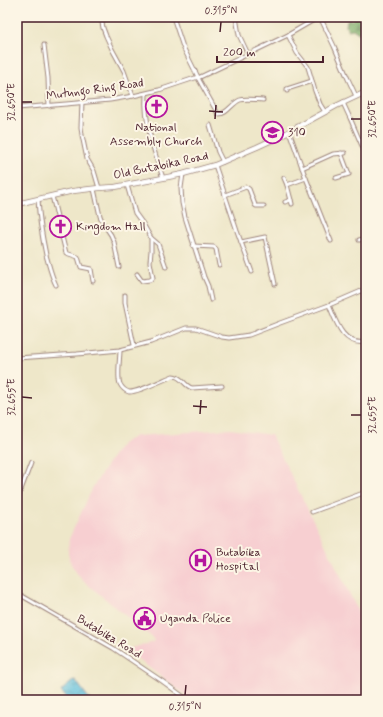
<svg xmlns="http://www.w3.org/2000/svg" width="383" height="717" viewBox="0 0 383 717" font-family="Mynerve,sans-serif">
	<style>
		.built { fill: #f7cfd1 }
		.forest { fill: url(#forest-firs); stroke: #63664a }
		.water { fill: url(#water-waves); stroke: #547084 }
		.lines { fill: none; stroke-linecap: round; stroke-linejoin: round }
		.minor-casing { stroke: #9c837a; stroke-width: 5 }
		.secondary-casing { stroke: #9c837a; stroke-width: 6 }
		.minor { stroke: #fff; stroke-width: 3 }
		.secondary { stroke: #fff; stroke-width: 4.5 }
		.ticks { fill: none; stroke: #4a1f2b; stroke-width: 1.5 }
		.labels { text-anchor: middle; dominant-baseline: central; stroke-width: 4; stroke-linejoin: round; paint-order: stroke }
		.street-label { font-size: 12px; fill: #4a1f2b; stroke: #fcf5e5 }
		.poi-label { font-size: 12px; fill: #4a1f2b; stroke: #fcf5e5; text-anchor: start }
		.neatline { fill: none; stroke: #4a1f2b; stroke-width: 1.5 }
		.ticks-label { font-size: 10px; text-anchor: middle; fill: #4a1f2b }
	</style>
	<defs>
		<pattern id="forest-firs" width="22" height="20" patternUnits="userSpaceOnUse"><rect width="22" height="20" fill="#7cad68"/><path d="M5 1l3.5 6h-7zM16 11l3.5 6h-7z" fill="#688c56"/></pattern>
		<pattern id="water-waves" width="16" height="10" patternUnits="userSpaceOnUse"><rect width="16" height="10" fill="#5fc0dd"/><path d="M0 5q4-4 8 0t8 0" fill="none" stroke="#509bb3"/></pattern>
	</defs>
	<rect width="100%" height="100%" fill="#fcf5e5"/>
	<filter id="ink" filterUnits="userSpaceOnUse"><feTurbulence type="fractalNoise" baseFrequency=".025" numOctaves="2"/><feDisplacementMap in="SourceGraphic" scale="8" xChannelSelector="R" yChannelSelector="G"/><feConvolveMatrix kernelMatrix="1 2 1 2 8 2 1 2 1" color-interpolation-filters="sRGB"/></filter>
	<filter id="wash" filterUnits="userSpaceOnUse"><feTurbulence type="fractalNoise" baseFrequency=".012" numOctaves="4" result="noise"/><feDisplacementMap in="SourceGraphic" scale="16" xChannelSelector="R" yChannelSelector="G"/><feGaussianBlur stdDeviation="0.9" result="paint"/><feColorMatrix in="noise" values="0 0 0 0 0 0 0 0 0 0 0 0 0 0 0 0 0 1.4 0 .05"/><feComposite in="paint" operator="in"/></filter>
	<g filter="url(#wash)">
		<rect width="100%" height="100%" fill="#eee7c9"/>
		<polygon class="built" points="230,429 271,435 362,619 366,622 366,700 192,700 131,654 130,651 131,648 153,642 154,639 81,579 72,566 68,554 69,539 93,487 114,454 123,443 136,436"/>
		<polygon class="forest" points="354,17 360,17 363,19 366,17 366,29 360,31 360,34 353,29 348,30 346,26 347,21 350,19 351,21 354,18"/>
		<polygon class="water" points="74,680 75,680 90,700 68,700 61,691"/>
	</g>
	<g filter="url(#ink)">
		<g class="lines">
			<defs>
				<g id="minor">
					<polyline points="101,17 103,28 106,36 112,49 124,71 133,96"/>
					<polyline points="173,17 183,47 198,77"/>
					<polyline points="236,17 239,35 248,54"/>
					<polyline points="320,17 334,46 348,79 356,96"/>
					<polyline points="288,35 297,53 308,67 315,91 320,104 325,112"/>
					<polyline points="44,45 48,78 49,106"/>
					<path d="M198,78L218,114C227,115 232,103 240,100C246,98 257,100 263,100"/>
					<polyline points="287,91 287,89 312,81"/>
					<path d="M146,94C144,123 154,151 163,178"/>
					<polyline points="82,102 81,127 82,135 87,159 94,171 99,188"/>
					<polyline points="343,102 344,105 350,118 366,155"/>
					<polyline points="17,108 66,104 110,100 133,96 159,90 198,77 198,78 288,35 319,17"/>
					<polyline points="210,125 218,152 223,162"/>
					<polyline points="289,131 304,173 331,241"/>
					<polyline points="360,140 366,138"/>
					<polyline points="215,165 237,231 252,272"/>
					<polyline points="302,168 333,154 345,153"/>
					<polyline points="183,174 181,188 182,203 185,217 204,277 208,286 211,300"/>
					<polyline points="284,178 287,185"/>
					<polyline points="336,178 349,174 341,153"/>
					<polyline points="127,185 135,213 143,224 151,238 151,251 150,262 153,278 150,280 142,281 137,274"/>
					<polyline points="94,189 100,216 103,223 111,235 114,242 119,267"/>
					<polyline points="225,195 246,187 249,189 255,205 256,206 264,206"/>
					<polyline points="52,196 66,253 78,257 81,267 91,269 93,281"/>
					<path d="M38,199C39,218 42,236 46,255C49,265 51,275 56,285"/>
					<polyline points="285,202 291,200"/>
					<polyline points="292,204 287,185 306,178"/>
					<polyline points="17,225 17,226"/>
					<polyline points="17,236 19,241"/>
					<polyline points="151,238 158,244 166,267"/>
					<polyline points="359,240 366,238"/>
					<polyline points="241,242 265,237 275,284"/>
					<polyline points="193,246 214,247 216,249 219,265"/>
					<polyline points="125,295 125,303 134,345"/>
					<path d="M329,305C336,322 343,346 366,342"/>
					<path d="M120,350C120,358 117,377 120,384C122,388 126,391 129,392C137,393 165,379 173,376C182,376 184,386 192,388L222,386"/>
					<polyline points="17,358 77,354 120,350 151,342 186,328 196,328 222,337 229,338 249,335 280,323 329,305 366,289"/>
					<polyline points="17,500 31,463"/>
					<polyline points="312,512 366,492"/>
					<polyline points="17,593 113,648 162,681 188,700"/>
				</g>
				<polyline id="secondary" points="17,204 73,191 99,188 115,187 163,178 183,174 215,165 257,147 283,135 336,106 366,92"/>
			</defs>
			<use href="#minor" class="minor-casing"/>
			<use href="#secondary" class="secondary-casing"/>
			<use href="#minor" class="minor"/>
			<use href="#secondary" class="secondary"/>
		</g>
	</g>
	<path class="ticks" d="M220,32L221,22M22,102H32M209,111L223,112M215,119L216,105M351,119H361M22,397L32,398M193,406L207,407M200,414L201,400M351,415H361M185,695L186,685"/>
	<defs>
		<symbol id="church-ring" viewBox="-11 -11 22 22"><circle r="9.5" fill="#fcf5e5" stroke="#b5179e" stroke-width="1.5"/><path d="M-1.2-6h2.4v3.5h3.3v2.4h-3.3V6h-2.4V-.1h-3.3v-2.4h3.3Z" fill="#b5179e"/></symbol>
		<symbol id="school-ring" viewBox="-11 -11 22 22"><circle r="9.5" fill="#fcf5e5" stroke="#b5179e" stroke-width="1.5"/><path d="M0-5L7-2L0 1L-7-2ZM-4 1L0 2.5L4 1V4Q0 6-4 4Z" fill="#b5179e"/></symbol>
		<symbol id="hospital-ring" viewBox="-11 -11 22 22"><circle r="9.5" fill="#fcf5e5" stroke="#b5179e" stroke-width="1.5"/><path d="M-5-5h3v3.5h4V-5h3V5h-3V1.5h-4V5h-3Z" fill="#b5179e"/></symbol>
		<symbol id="civic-ring" viewBox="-11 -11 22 22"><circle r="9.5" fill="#fcf5e5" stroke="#b5179e" stroke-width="1.5"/><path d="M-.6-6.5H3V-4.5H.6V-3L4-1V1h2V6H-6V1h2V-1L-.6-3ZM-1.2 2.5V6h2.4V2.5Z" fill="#b5179e"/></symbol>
	</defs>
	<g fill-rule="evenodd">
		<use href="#church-ring" x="144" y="94" width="25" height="25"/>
		<use href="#school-ring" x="260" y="120" width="25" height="25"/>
		<use href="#church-ring" x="48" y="214" width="25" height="25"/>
		<use href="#hospital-ring" x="188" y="548" width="25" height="25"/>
		<use href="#civic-ring" x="132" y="606" width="25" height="25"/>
	</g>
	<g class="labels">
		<g class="street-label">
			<text transform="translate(95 90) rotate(-8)">Mutungo Ring Road</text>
			<text transform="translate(161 166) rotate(-12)">Old Butabika Road</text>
			<text transform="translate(109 637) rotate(31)">Butabika Road</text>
		</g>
		<g class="poi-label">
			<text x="156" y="128" text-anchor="middle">National<tspan x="156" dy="14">Assembly Church</tspan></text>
			<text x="288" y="133">310</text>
			<text x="76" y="227">Kingdom Hall</text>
			<text x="216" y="553">Butabika<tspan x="216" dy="14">Hospital</tspan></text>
			<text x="160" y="619">Uganda Police</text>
		</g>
	</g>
	<rect width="383" height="717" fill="none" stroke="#fcf5e5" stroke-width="44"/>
	<path d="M217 56v6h106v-6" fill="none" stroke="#4a1f2b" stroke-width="2"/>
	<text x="223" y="56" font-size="12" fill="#4a1f2b" stroke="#fcf5e5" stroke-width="3" paint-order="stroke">200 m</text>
	<rect x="22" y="22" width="339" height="673" class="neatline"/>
	<g class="ticks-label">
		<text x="221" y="14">0.315°N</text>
		<text transform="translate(11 102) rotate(-90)" y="4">32.650°E</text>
		<text transform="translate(372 119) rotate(-90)" y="4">32.650°E</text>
		<text transform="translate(11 397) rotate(-90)" y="4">32.655°E</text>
		<text transform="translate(372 415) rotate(-90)" y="4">32.655°E</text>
		<text x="185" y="710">0.315°N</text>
	</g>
</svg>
